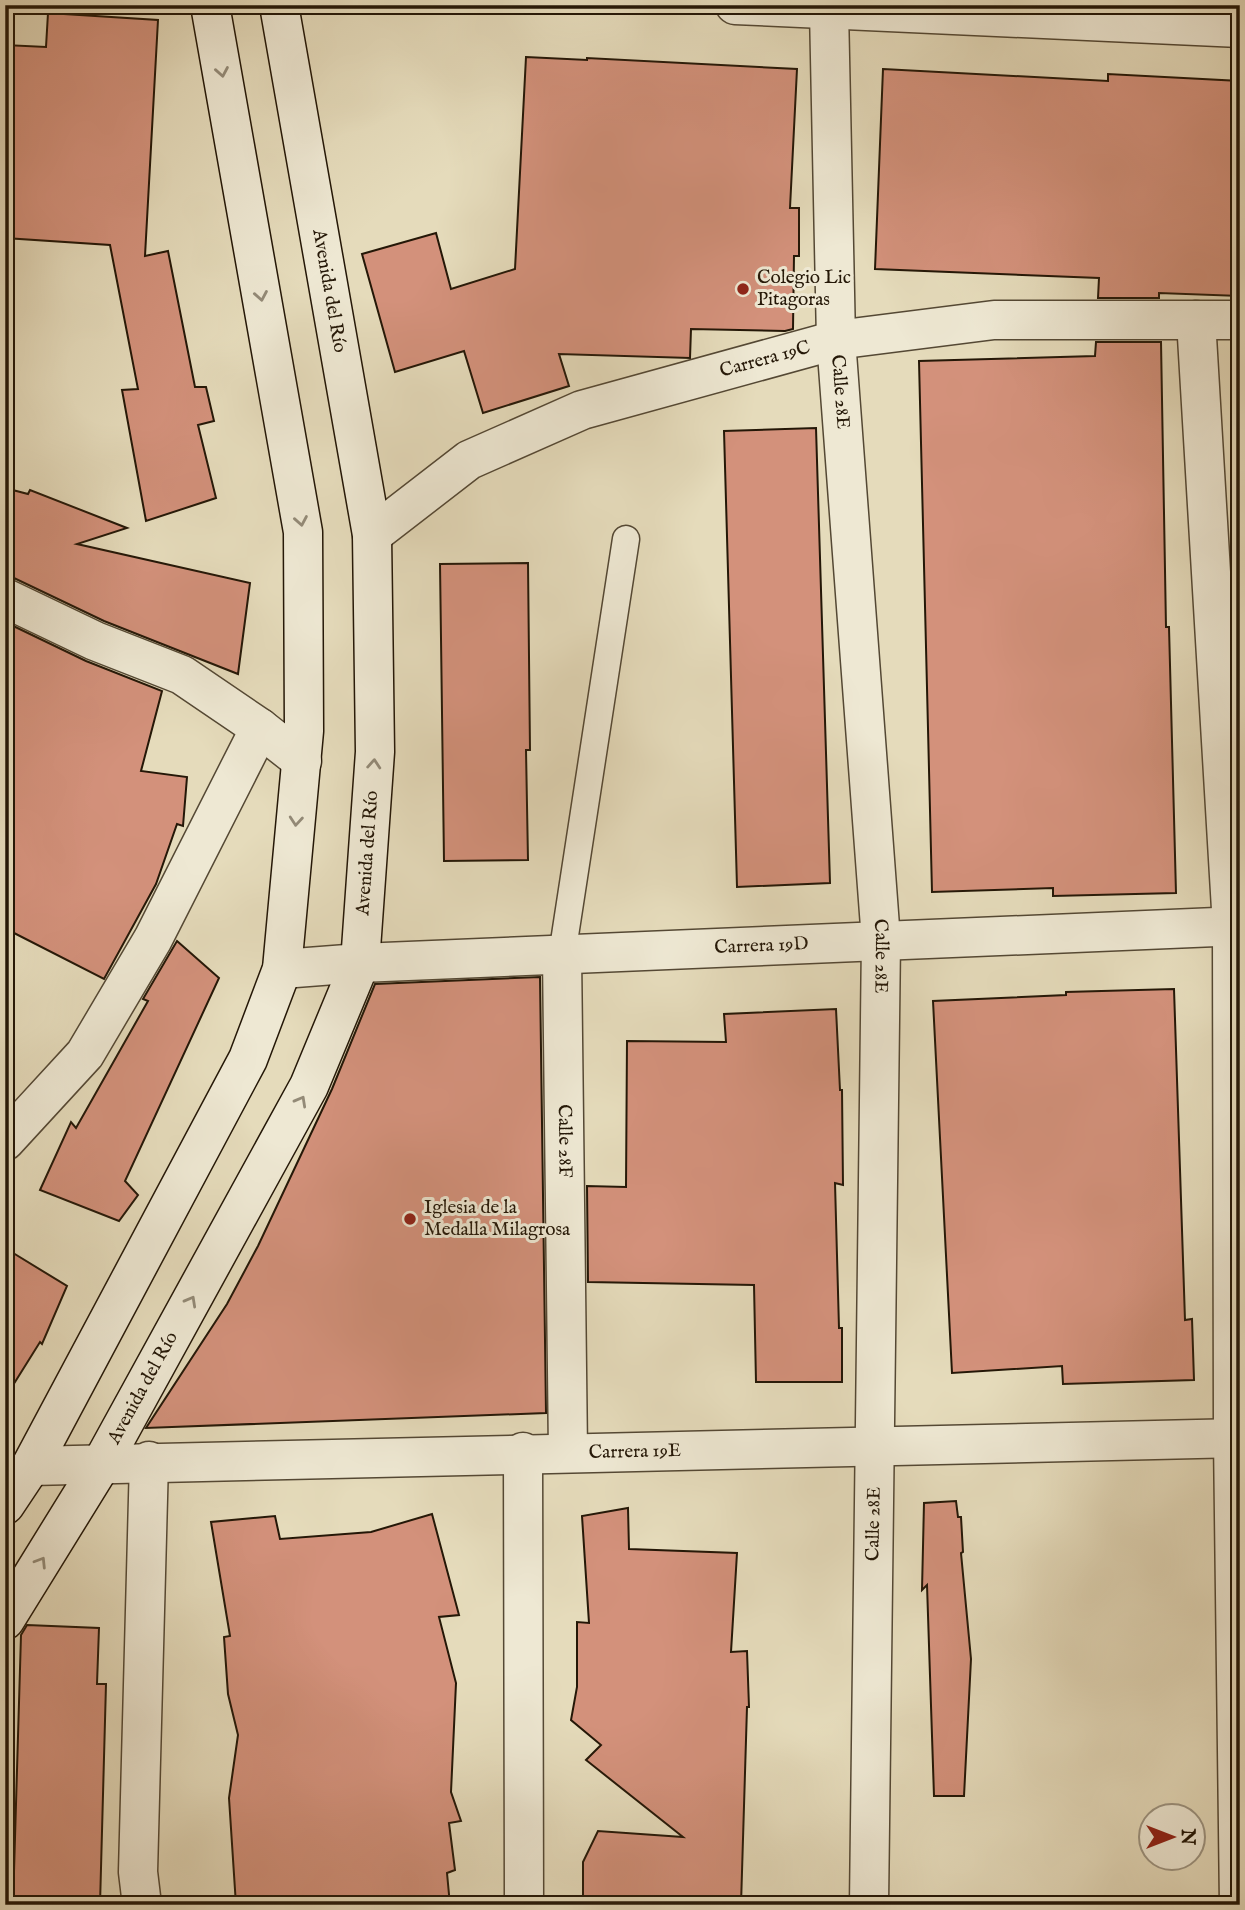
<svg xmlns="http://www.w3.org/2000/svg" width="1245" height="1910" viewBox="0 0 1245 1910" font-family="'IM FELL English',serif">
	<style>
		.building { fill: #d3917b; stroke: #241707; stroke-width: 2 }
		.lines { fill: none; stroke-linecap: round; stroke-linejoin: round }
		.lane-casing { stroke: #544834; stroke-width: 29 }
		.street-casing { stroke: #544834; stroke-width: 41 }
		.secondary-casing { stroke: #241707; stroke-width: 41 }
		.lane { stroke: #eee8d3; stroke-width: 26 }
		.street { stroke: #eee8d3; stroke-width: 38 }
		.secondary { stroke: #eee8d3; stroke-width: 38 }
		.oneway { stroke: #938a77 }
		.poi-dot { fill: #8f2418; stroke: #eee8d3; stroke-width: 2.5 }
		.labels { text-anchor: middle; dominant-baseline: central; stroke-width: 6; stroke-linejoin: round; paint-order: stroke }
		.poi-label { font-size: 19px; fill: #241707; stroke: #eee8d3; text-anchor: start }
		.street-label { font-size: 19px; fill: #241707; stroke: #eee8d3 }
	</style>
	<rect width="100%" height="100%" fill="#e5dbbb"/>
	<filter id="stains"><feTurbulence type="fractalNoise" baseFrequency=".00286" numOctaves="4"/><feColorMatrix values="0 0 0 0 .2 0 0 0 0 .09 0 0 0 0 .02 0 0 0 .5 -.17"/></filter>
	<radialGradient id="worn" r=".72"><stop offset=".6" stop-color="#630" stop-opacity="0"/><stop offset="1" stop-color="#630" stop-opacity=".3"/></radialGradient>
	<g class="building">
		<polygon points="48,13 158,20 145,256 168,251 195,387 206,387 214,421 198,425 216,498 146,521 122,390 138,389 110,245 5,238 5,45 46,47"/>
		<polygon points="526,57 587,60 587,58 797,69 790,208 799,208 799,256 794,256 793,329 785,331 691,329 690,358 559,354 569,386 483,413 464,351 395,372 362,254 436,233 451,289 515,269"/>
		<polygon points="883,69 1108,81 1108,74 1240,81 1240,296 1159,293 1159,298 1098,298 1099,278 875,269"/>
		<polygon points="1096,342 1161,342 1166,627 1169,627 1176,893 1053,896 1053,888 932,892 919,361 1095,356"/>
		<polygon points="816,428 830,883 737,887 724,431"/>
		<polygon points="5,488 28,494 30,490 127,528 77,544 250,583 238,674 104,621 14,578 5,576"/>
		<polygon points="528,563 530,750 526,750 528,860 444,861 440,564"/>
		<polygon points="5,622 86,661 162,691 141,771 187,777 183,826 177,824 156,884 104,979 14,933 5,883"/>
		<polygon points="177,941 219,978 125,1181 138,1195 119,1221 40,1190 71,1122 76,1128 148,1001 143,999"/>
		<polygon points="540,977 546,1413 146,1428 227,1304 258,1246 332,1089 375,984"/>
		<polygon points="1174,989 1185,1320 1192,1319 1194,1380 1063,1384 1062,1366 952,1373 933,1001 1066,995 1066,992"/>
		<polygon points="836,1009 840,1090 842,1090 843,1185 835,1183 839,1328 842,1328 842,1382 756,1382 754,1285 588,1282 587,1186 626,1187 627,1041 726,1042 724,1014"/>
		<polygon points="5,1248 67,1286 42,1344 40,1342 5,1398"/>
		<polygon points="956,1501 958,1517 961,1517 963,1552 961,1553 971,1659 964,1796 934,1796 927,1585 922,1590 924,1503"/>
		<polygon points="628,1508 629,1549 737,1553 731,1652 747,1651 749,1707 747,1707 741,1905 583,1905 583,1862 598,1831 683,1837 586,1760 601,1745 571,1720 577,1687 577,1622 589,1623 582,1516"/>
		<polygon points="432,1514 459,1615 439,1617 456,1683 451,1792 461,1821 449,1823 455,1870 447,1873 450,1905 236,1905 229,1798 238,1735 228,1694 224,1637 230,1636 211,1522 275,1516 280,1539 371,1532"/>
		<polygon points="27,1625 99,1628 97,1684 106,1684 100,1905 13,1905 21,1635"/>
	</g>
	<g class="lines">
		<defs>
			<polyline id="lane" points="562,955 626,539"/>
			<g id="street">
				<polyline points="735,5 1240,28"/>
				<path id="s1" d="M829,10L836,340L881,940L869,1905"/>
				<polyline points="1196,320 1232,926 1233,1438 1239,1905"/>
				<path id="s2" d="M372,535L469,460L582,410L836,340L994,320H1240"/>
				<polyline points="5,598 95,641 182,675 260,728 302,761"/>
				<path id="s3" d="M562,955L568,1452"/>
				<path id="s4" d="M282,969L360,963L1240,926"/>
				<polyline points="5,1141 85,1054 153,939 260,728"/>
				<polyline points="523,1452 524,1905"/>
				<path id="s5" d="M31,1466L1240,1438"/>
				<polyline points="142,1905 138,1872 149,1461"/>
			</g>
			<g id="secondary">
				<polyline points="5,1505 31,1466 248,1059 282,969 304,731 303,532 210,5"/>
				<path id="s6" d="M5,1620L102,1463L309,1086L360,963L375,752L372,535L279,5"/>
			</g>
		</defs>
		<use href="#lane" class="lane-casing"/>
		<use href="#street" class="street-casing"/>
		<use href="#secondary" class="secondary-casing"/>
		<use href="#lane" class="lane"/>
		<use href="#street" class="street"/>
		<use href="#secondary" class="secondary"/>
	</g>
	<defs><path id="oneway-chevron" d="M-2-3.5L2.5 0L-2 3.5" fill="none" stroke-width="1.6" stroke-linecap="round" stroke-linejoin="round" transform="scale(1.75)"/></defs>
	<g class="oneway">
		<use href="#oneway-chevron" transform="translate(222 72) rotate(80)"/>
		<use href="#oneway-chevron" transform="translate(261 296) rotate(80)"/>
		<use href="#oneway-chevron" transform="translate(301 521) rotate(80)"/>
		<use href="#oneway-chevron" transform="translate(374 764) rotate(-86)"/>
		<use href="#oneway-chevron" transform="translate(296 821) rotate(95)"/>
		<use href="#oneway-chevron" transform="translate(301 1101) rotate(-61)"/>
		<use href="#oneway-chevron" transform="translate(191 1301) rotate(-61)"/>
		<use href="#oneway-chevron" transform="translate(41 1562) rotate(-58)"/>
	</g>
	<g class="poi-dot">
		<circle cx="743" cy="289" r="7"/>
		<circle cx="410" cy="1219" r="7"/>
	</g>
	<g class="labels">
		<g class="poi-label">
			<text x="757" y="278">Colegio Lic<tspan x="757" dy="22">Pitagoras</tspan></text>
			<text x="424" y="1208">Iglesia de la<tspan x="424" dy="22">Medalla Milagrosa</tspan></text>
		</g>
		<g class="street-label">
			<text transform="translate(329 291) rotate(80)">Avenida del Río</text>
			<text stroke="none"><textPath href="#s2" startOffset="436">Carrera 19C</textPath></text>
			<text stroke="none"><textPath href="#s1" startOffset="382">Calle 28E</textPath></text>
			<text stroke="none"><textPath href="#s6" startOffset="858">Avenida del Río</textPath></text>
			<text stroke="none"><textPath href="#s4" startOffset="480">Carrera 19D</textPath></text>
			<text stroke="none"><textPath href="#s1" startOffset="948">Calle 28E</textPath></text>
			<text stroke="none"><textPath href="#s3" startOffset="186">Calle 28F</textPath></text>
			<text stroke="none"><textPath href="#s6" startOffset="270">Avenida del Río</textPath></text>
			<text stroke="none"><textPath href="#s5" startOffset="604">Carrera 19E</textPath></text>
			<text transform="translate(874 1524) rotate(-89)">Calle 28E</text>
		</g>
	</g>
	<rect width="1245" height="1910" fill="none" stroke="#e5dbbb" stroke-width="28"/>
	<rect x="7" y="7" width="1231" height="1896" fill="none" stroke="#241707" stroke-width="3.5"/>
	<rect x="14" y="14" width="1217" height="1882" fill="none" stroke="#241707" stroke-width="2"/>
	<g transform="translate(1172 1837) rotate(90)"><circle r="33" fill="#eee8d3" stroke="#9d9481" stroke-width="2"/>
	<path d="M0-5L12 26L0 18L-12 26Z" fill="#8f2418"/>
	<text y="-10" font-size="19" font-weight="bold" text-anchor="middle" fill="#241707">N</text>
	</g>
	<rect width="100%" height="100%" filter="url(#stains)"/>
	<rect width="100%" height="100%" fill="url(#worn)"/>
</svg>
